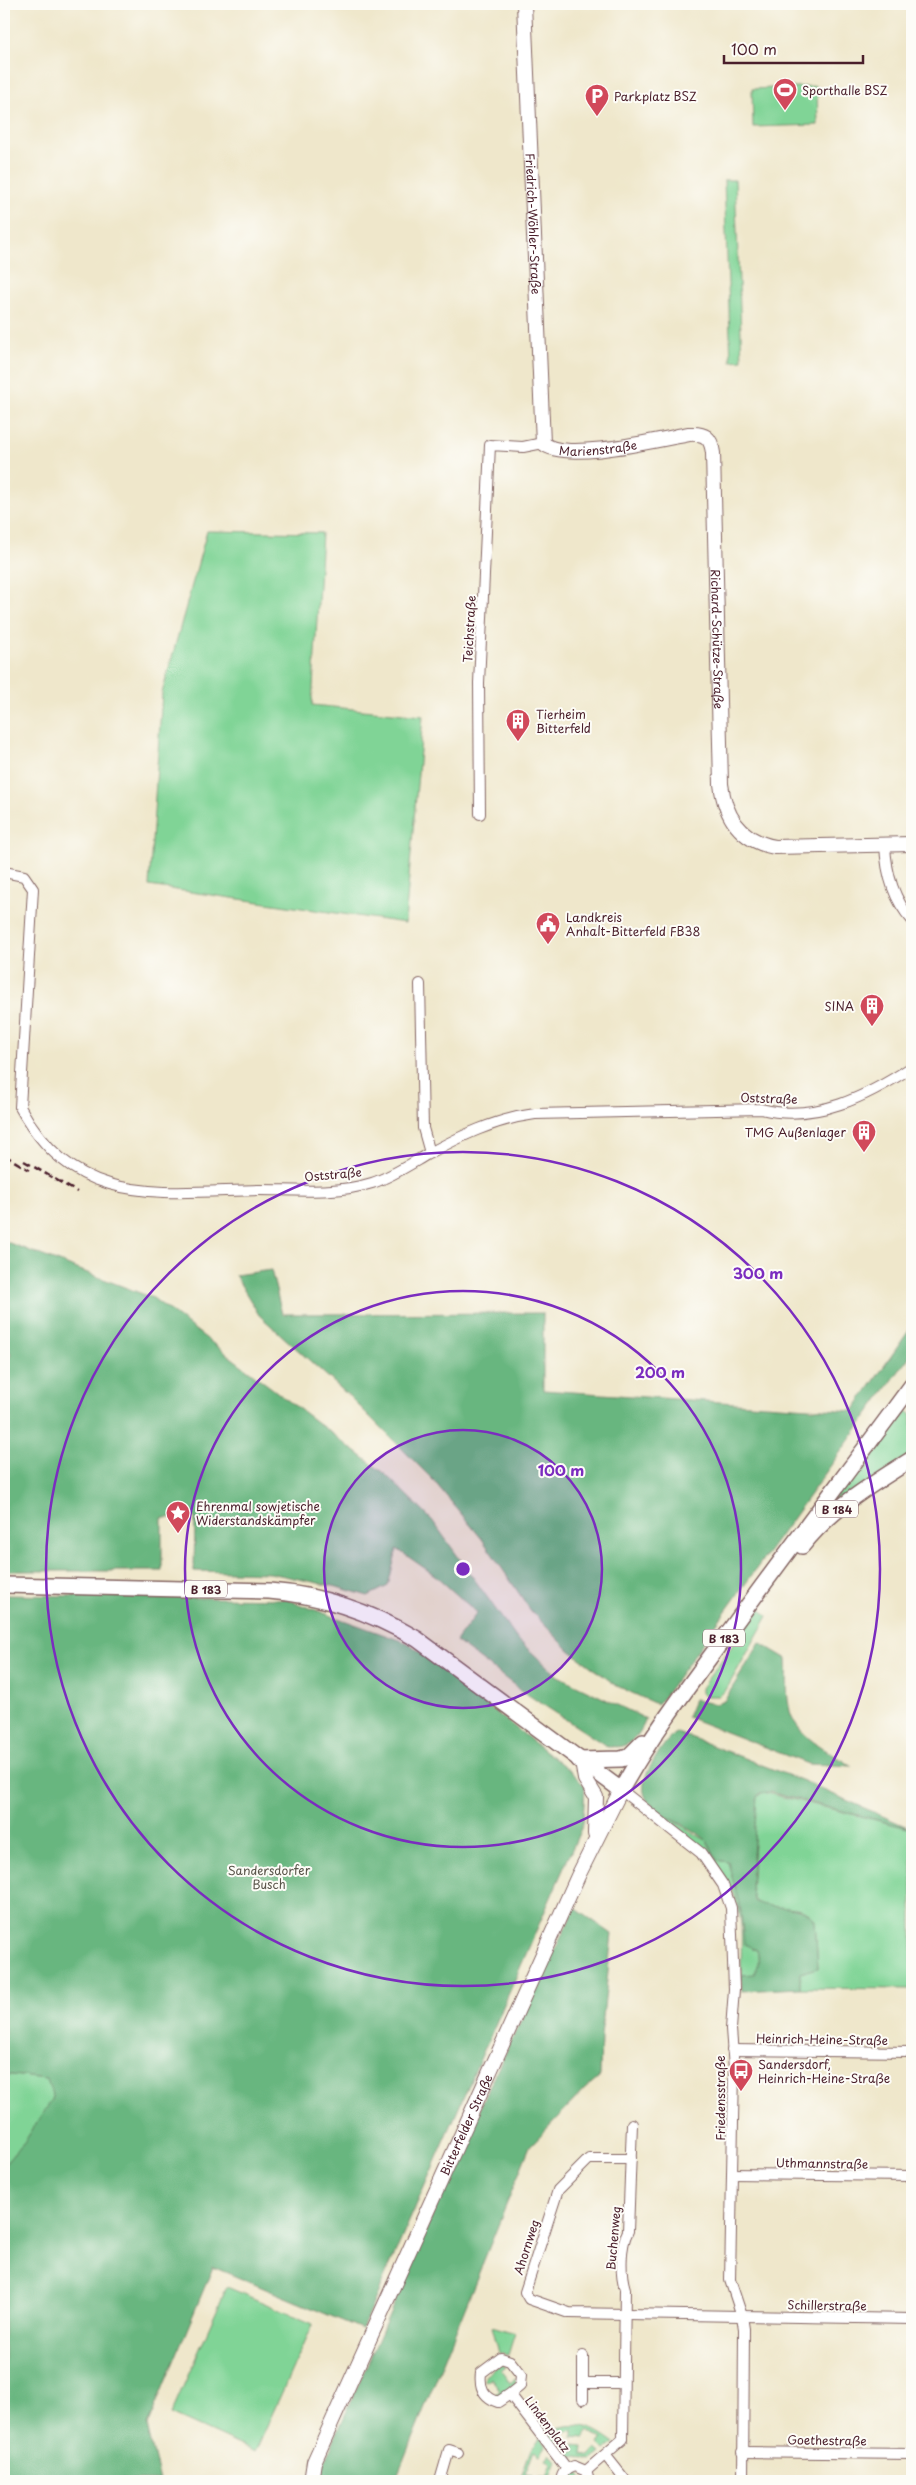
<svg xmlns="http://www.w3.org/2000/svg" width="916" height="2485" viewBox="0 0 916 2485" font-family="'Playpen Sans',sans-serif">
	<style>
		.green { fill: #80d496; stroke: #657a60 }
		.forest { fill: #68b67f; stroke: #596a55 }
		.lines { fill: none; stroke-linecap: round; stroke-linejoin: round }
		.street-casing { stroke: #846563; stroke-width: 12 }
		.secondary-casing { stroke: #846563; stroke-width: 16 }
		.primary-casing { stroke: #846563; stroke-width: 18 }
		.street { stroke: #fff; stroke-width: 10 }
		.secondary { stroke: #fff; stroke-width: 14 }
		.primary { stroke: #fff; stroke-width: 15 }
		.rail { stroke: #4a1f2b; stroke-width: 2.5; stroke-dasharray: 8 4; stroke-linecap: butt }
		.ring { fill: none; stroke: #7b2cbf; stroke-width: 2.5 }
		.labels { text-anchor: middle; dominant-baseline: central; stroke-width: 4; stroke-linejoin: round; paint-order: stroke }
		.shield { fill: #fdfcf7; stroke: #806168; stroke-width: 1 }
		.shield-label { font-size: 11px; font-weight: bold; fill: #4a1f2b }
		.poi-label { font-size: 12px; fill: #4a1f2b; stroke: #fdfcf7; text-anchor: start }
		.street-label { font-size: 12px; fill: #4a1f2b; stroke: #fdfcf7 }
		.park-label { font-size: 12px; fill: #5a554b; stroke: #fdfcf7 }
		.centre { fill: #7b2cbf; stroke: #fdfcf7; stroke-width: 2.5 }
		.ring-label { font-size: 15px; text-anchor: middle; font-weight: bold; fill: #7b2cbf; stroke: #fdfcf7; stroke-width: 4; stroke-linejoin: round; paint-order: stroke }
	</style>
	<rect width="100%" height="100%" fill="#fdfcf7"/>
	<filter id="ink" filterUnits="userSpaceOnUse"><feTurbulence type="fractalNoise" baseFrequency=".02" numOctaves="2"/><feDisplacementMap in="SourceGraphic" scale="10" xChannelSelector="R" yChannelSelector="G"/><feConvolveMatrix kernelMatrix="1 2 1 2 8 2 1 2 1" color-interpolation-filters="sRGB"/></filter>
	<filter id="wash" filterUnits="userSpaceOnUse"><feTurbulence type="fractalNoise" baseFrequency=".0096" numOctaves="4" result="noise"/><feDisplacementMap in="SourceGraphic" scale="20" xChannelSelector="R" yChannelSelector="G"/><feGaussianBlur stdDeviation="1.12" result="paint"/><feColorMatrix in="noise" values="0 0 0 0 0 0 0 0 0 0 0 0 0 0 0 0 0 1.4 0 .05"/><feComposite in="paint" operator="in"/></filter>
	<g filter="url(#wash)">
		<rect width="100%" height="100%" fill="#efe7cb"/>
		<g class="green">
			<polygon points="817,86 818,125 753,127 752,89"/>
			<polygon points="724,180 735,180 742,360 731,361"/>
			<polygon points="207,531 322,533 312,705 423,716 405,923 149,886 162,693"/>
			<polygon points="907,1411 912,1415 912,1456 821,1512"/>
			<polygon points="760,1608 768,1616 726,1690 719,1696 705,1696 701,1693 701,1688"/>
			<path d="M763,1792L912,1829V1989L800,1988V1973L818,1968L815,1921C804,1897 762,1920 751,1894L756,1803L757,1797Z"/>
			<path d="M652,1807L707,1841L717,1860L728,1862C737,1890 741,1920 752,1948L757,1949C759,1959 759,1966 755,1975H741C741,1959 742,1942 741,1925C736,1869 692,1840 652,1807Z"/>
			<polygon points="4,2074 47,2079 53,2098 25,2141 4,2165"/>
			<polygon points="227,2287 313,2324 255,2452 171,2414"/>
			<polygon points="492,2326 515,2333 508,2355 499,2353"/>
			<polygon points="501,2364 506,2367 501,2371 510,2383 515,2379 516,2384 498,2396 495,2394 500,2390 491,2378 485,2381 485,2376"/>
			<path d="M542,2422L550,2431C577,2420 593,2426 615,2443L605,2450L599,2444L603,2438L587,2431L585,2438L573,2437V2430L557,2434L559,2440L553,2444L543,2430Z"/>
			<polygon points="540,2438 546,2446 540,2455 534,2451 525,2473 531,2474 534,2479 530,2481 520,2479 531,2449"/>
			<polygon points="574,2445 583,2446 582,2453 590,2456 596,2449 601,2453 592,2460 577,2456 564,2459 557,2448 561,2446 565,2454 574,2452"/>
			<polygon points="551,2454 557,2461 550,2480 539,2481 539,2476 547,2477 552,2463 547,2459"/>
			<polygon points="574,2472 580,2473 583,2481 567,2481 568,2475"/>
			<polygon points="4,2477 123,2481 4,2481"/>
		</g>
		<g class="forest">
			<path d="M4,1241L153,1298L385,1474L432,1520L517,1639L558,1676L646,1719C639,1738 626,1752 605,1745L522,1691L456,1641L477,1613L436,1576L397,1549L388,1586L368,1596L337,1587L270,1573L194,1571L195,1517L162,1518V1571H4V1368L11,1354L4,1341Z"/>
			<polygon points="271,1270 282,1314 543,1313 543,1390 853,1411 912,1326 912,1353 663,1698 656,1704 617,1686 569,1650 531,1611 482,1539 433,1480 349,1396 259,1315 235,1275"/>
			<polygon points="4,1595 285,1599 410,1644 569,1770 585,1786 583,1824 362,2329 213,2267 147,2426 160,2481 4,2477 4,2165 25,2141 53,2098 47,2079 4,2074"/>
			<path d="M760,1643L787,1659C788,1674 786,1691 789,1706C793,1736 829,1751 852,1766L808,1764L687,1717L694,1700L716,1704L724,1701Z"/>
			<path d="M677,1732L803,1781L912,1829L769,1792L760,1793L757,1797L751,1885L754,1901C771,1911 807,1903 815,1921L818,1968L800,1973V1988L742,1991L741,1975L755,1974C759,1966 759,1958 757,1949L744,1944L741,1911L728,1862L717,1860C714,1854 711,1845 706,1840C679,1814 621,1813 653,1762C660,1750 666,1740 677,1732Z"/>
			<polygon points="575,1908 612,1934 601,2036 600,2076 585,2089 530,2146 395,2481 316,2481 491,2083"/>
		</g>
	</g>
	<g filter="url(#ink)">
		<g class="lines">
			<defs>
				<g id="street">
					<polyline points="480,814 479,683 490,445 523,447 543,443"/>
					<path d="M885,844C886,873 893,899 912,920"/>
					<path d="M4,872L24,876L33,889L20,1107C76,1209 160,1192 259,1190C296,1190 337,1194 372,1183C391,1177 409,1165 426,1155C461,1136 495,1119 535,1114L761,1109C815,1123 868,1096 912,1067"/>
					<polyline points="420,984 423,1128 430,1153"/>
					<polyline points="621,1790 701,1853 723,1885 731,1908 734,1989 731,2029 734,2069 730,2280 742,2316 744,2329 743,2481"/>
					<polyline points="732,2050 912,2052"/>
					<polyline points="631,2159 589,2159 558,2190 525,2292 529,2299 569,2313 912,2319"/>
					<polyline points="732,2174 912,2176"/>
					<polyline points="583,2383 583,2356"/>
					<path d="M510,2394L520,2386L521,2375L510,2361L501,2358L481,2373C479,2388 484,2397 498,2402L510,2394L567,2469"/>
					<polyline points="583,2399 583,2383 623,2383"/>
					<polyline points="742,2452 912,2454"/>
					<polyline points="606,2456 626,2481"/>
					<path d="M586,2471L623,2439L625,2289C620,2273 620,2246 628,2231L632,2124"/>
					<polyline points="440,2481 449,2450 458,2453"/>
					<path d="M561,2481C562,2472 566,2469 574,2466L586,2471L589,2481"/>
				</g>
				<g id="secondary">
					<path id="s1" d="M524,4L543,443C564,463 661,439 689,434C705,433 711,437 713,453L721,784C725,817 741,841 775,847L912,844"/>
					<polyline points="582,1762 585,1779 596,1797 595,1834"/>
					<path id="s2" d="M311,2481L314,2462L578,1876L621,1790"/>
				</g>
				<g id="primary">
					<path d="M802,1546C831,1509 872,1484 912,1459"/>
					<path d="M4,1585L269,1591C323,1595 371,1612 417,1639L621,1790C653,1732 694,1679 733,1626C792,1545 853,1465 912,1385"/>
					<polyline points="579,1760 621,1759 628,1757 643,1742"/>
				</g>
			</defs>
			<use href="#street" class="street-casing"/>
			<use href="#secondary" class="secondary-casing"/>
			<use href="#primary" class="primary-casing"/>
			<use href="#street" class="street"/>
			<use href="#secondary" class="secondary"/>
			<use href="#primary" class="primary"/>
			<g class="rail">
				<polyline points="4,1155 29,1170"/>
				<polyline points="24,1161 77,1192"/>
			</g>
		</g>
	</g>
	<circle cx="463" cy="1569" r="139" fill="#7b2cbf" fill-opacity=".12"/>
	<g class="ring">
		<circle cx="463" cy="1569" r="139"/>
		<circle cx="463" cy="1569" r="278"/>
		<circle cx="463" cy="1569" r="417"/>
	</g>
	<defs>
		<symbol id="stadium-pin" viewBox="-11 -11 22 30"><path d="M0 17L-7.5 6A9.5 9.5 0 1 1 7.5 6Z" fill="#d1495b" stroke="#fdfcf7"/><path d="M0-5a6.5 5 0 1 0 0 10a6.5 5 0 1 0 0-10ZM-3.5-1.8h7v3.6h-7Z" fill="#fff"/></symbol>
		<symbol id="parking-pin" viewBox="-11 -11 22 30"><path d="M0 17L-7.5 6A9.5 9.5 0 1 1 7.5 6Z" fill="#d1495b" stroke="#fdfcf7"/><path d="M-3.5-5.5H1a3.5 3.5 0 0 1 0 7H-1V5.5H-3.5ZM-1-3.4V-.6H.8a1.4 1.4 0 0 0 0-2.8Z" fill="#fff"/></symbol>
		<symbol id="building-pin" viewBox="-11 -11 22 30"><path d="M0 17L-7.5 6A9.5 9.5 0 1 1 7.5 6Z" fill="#d1495b" stroke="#fdfcf7"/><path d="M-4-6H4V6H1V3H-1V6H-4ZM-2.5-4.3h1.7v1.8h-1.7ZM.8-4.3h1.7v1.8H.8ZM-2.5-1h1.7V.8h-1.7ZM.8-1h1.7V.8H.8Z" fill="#fff"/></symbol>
		<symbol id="civic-pin" viewBox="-11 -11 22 30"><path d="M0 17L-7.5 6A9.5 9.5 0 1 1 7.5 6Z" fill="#d1495b" stroke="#fdfcf7"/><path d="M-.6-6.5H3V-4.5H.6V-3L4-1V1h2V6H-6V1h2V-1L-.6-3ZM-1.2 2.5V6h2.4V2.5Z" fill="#fff"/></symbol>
		<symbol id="sight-pin" viewBox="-11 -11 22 30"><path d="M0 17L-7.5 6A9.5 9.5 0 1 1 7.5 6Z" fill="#d1495b" stroke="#fdfcf7"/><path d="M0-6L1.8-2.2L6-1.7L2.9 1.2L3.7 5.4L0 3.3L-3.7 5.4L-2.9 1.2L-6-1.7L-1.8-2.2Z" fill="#fff"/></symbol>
		<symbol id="bus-pin" viewBox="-11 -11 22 30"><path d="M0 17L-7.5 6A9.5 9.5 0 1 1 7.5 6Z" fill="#d1495b" stroke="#fdfcf7"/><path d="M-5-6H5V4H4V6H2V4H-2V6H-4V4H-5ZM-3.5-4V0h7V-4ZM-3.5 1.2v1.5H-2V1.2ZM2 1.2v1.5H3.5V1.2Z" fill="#fff"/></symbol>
	</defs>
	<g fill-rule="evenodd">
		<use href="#stadium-pin" x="771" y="76" width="28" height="38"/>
		<use href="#parking-pin" x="583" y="82" width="28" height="38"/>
		<use href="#building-pin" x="504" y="707" width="28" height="38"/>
		<use href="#civic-pin" x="534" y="910" width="28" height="38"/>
		<use href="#building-pin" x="858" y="992" width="28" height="38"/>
		<use href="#building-pin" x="850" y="1118" width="28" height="38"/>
		<use href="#sight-pin" x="164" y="1499" width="28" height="38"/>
		<use href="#bus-pin" x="727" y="2057" width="28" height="38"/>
	</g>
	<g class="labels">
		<g class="shield">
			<rect x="816" y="1500.5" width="42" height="17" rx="4"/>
			<rect x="185" y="1580.5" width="42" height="17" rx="4"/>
			<rect x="703" y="1629.5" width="42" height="17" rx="4"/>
		</g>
		<g class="shield-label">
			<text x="837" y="1509">B 184</text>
			<text x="206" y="1589">B 183</text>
			<text x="724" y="1638">B 183</text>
		</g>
		<g class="poi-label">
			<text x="802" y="90">Sporthalle BSZ</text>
			<text x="614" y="96">Parkplatz BSZ</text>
			<text x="536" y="714">Tierheim<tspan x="536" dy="14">Bitterfeld</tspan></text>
			<text x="566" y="917">Landkreis<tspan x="566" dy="14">Anhalt-Bitterfeld FB38</tspan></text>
			<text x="854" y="1006" text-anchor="end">SINA</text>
			<text x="846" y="1132" text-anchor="end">TMG Außenlager</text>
			<text x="196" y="1506">Ehrenmal sowjetische<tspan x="196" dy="14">Widerstandskämpfer</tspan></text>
			<text x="758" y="2064">Sandersdorf,<tspan x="758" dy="14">Heinrich-Heine-Straße</tspan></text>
		</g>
		<g class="street-label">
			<text stroke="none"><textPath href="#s1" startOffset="220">Friedrich-Wöhler-Straße</textPath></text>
			<text stroke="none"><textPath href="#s1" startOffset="496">Marienstraße</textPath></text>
			<text transform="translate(469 629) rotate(-87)">Teichstraße</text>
			<text stroke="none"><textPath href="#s1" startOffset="810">Richard-Schütze-Straße</textPath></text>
			<text transform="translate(769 1098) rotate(2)">Oststraße</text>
			<text transform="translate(333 1174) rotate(-5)">Oststraße</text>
			<text transform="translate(822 2039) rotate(1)">Heinrich-Heine-Straße</text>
			<text transform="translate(720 2098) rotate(-90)">Friedensstraße</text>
			<text stroke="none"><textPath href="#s2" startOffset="389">Bitterfelder Straße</textPath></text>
			<text transform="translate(822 2163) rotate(1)">Uthmannstraße</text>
			<text transform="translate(613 2238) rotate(-85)">Buchenweg</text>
			<text transform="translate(526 2247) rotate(-72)">Ahornweg</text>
			<text transform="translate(827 2305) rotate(1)">Schillerstraße</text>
			<text transform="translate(548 2424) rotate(53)">Lindenplatz</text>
			<text transform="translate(827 2440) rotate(1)">Goethestraße</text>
		</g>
		<g class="park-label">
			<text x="269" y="1870">Sandersdorfer<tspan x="269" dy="14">Busch</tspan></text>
		</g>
	</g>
	<circle cx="463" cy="1569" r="8" class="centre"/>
	<g class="ring-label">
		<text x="758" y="1279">300 m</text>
		<text x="660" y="1378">200 m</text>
		<text x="561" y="1476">100 m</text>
	</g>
	<rect width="916" height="2485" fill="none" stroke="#fdfcf7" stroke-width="20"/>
	<path d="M724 55v8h139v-8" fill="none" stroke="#4a1f2b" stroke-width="2.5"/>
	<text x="731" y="55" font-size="15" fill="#4a1f2b" stroke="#fdfcf7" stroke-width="4" paint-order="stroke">100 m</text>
</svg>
